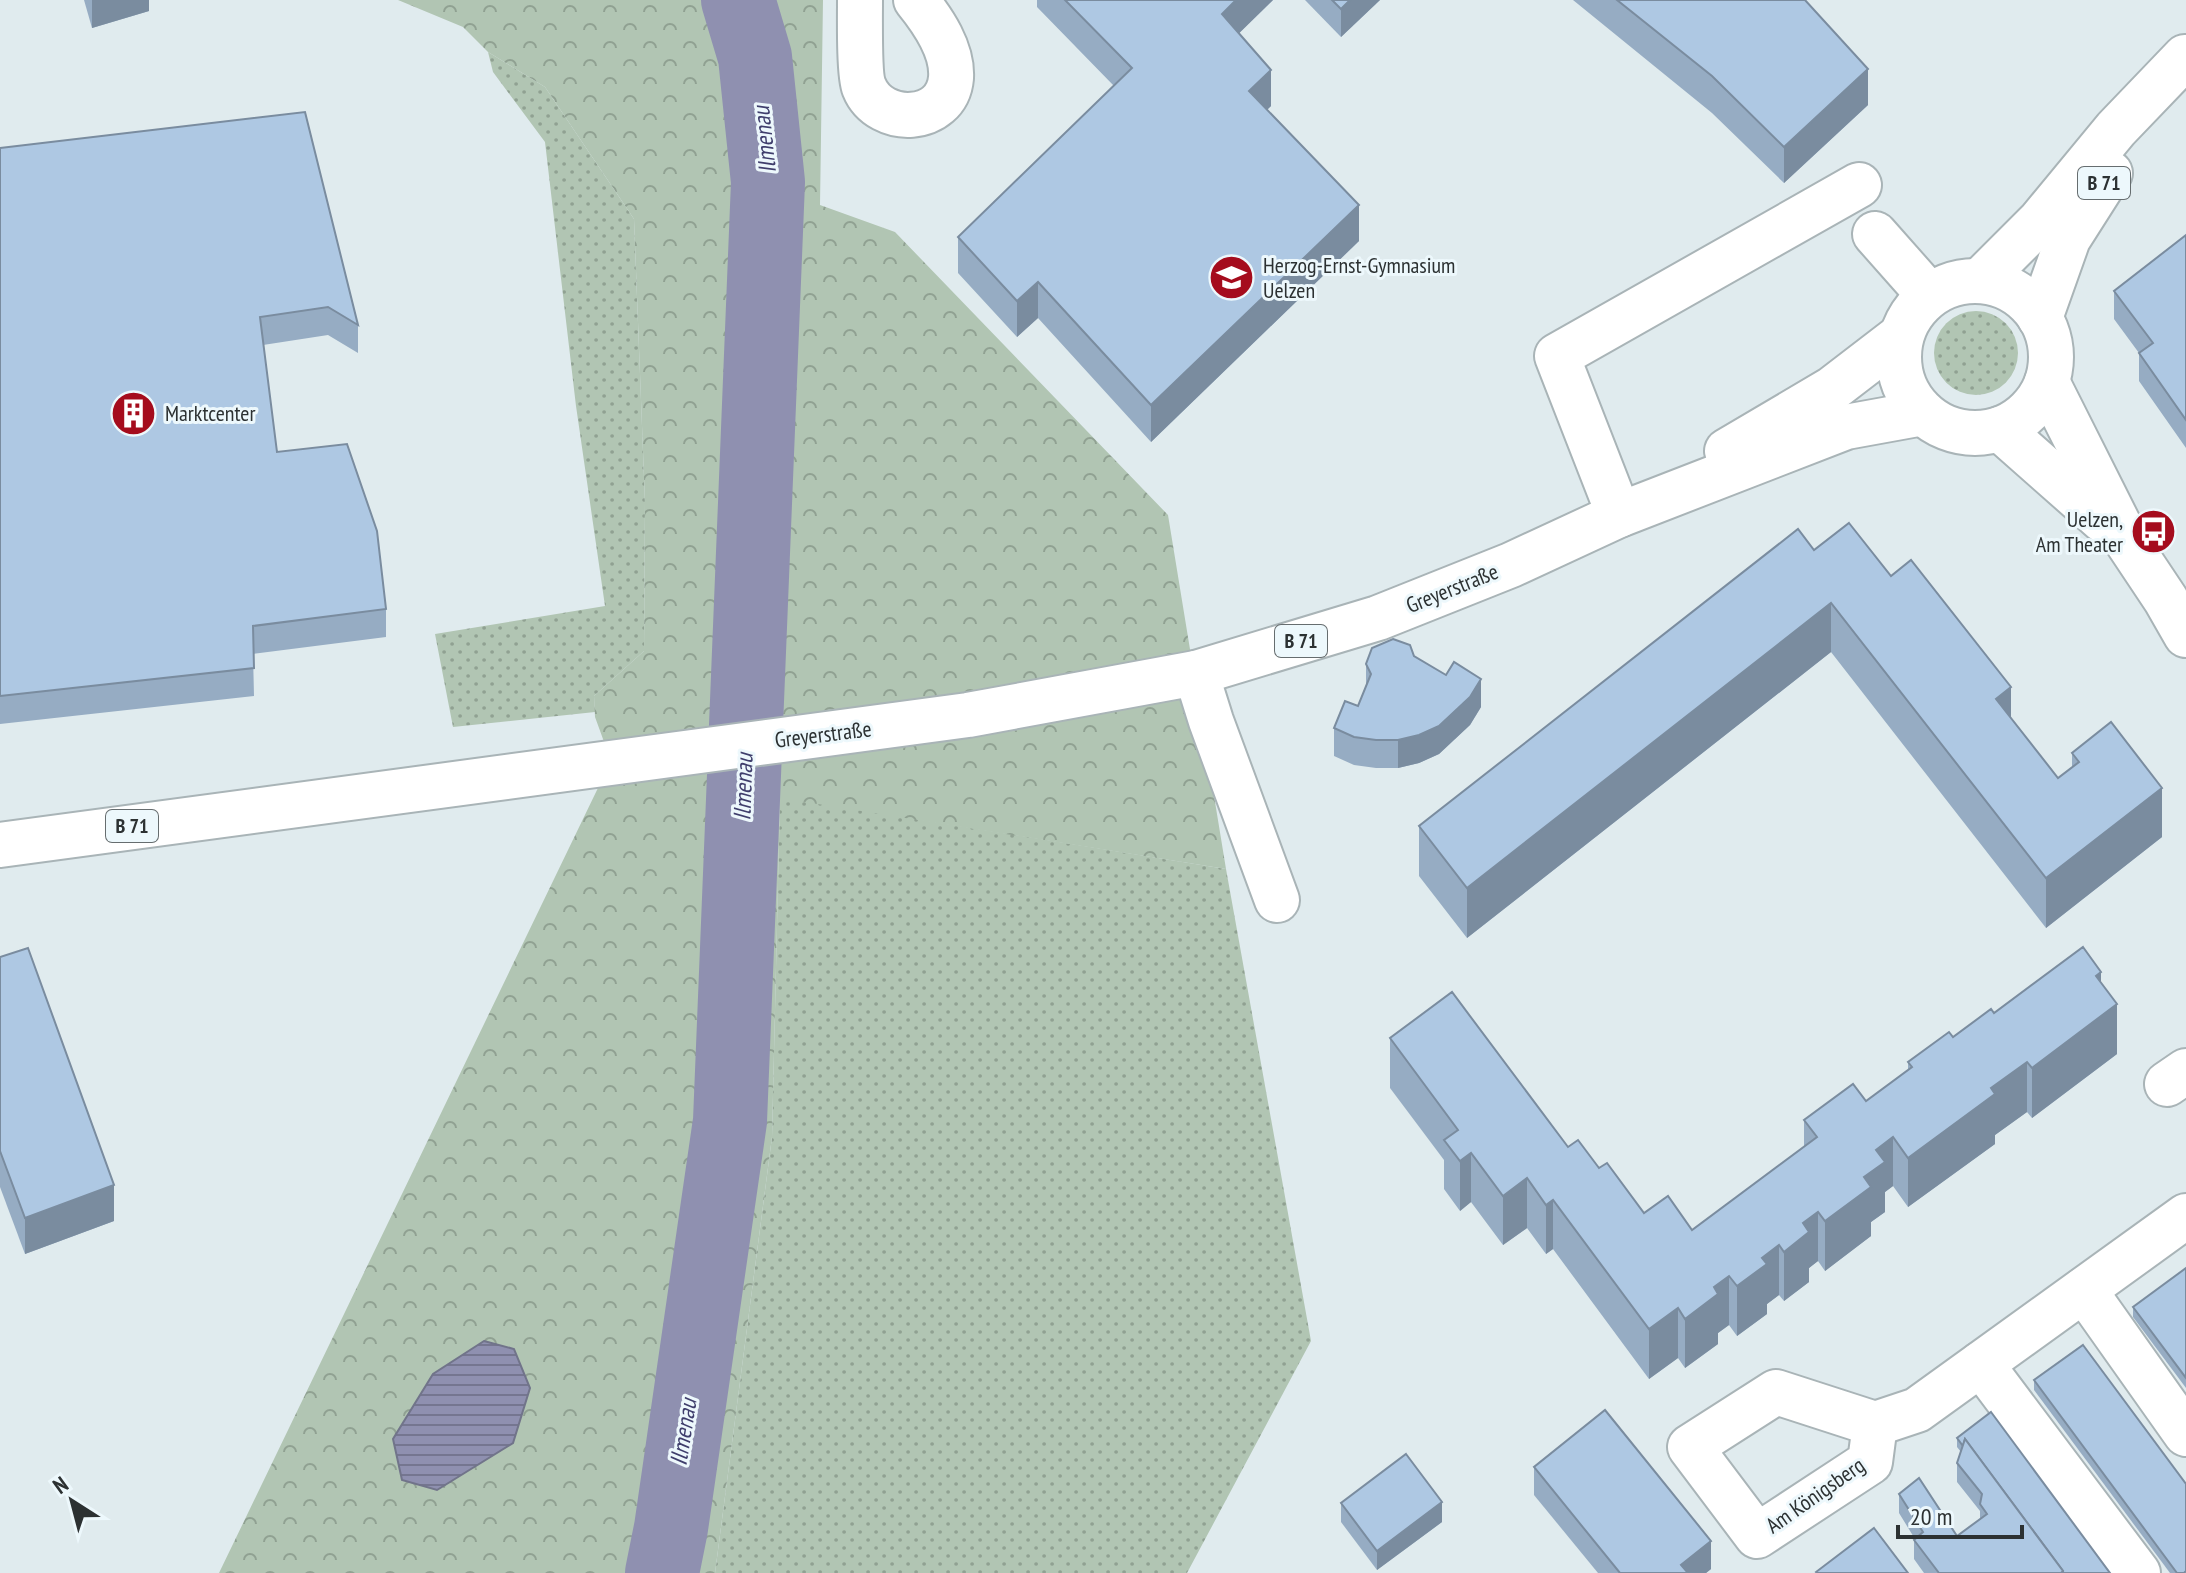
<svg xmlns="http://www.w3.org/2000/svg" width="2186" height="1573" viewBox="0 0 2186 1573" font-family="'PT Sans Narrow',sans-serif">
	<style>
		.grass { fill: url(#grass-dots) }
		.forest { fill: url(#forest-crowns) }
		.water { fill: url(#water-rules); stroke: #71748a; stroke-width: 2 }
		.lines { fill: none; stroke-linecap: round; stroke-linejoin: round }
		.river { stroke: #8f90b0; stroke-width: 74 }
		.minor-casing { stroke: #a9b4b7; stroke-width: 48 }
		.major-casing { stroke: #a9b4b7; stroke-width: 48 }
		.minor { stroke: #fff; stroke-width: 44 }
		.major { stroke: #fff; stroke-width: 44 }
		.wall { fill: #96acc3 }
		.shaded-wall { fill: #7a8c9f }
		.building { fill: #aec8e3; stroke: #7a8c9f; stroke-width: 2 }
		.labels { text-anchor: middle; dominant-baseline: central; stroke-width: 6; stroke-linejoin: round; paint-order: stroke }
		.shield { fill: #edf8fc; stroke: #666d6f; stroke-width: 2 }
		.shield-label { font-size: 20px; font-weight: bold; fill: #2c3132 }
		.poi-label { font-size: 22px; fill: #2c3132; stroke: #edf8fc; text-anchor: start }
		.street-label { font-size: 22px; fill: #2c3132; stroke: #edf8fc }
		.water-label { font-size: 24px; font-style: italic; fill: #3f3e6c; stroke: #edf8fc }
	</style>
	<defs>
		<pattern id="grass-dots" width="8" height="8" patternUnits="userSpaceOnUse" patternTransform="scale(2)"><rect width="8" height="8" fill="#b1c5b3"/><path d="M2 2h.1M6 6h.1" fill="none" stroke="#90a192" stroke-width="1.8" stroke-linecap="round"/></pattern>
		<pattern id="forest-crowns" width="20" height="18" patternUnits="userSpaceOnUse" patternTransform="scale(2)"><rect width="20" height="18" fill="#b1c5b3"/><path d="M2 6a3 3 0 1 1 6 0M12 15a3 3 0 1 1 6 0" fill="none" stroke="#90a192"/></pattern>
		<pattern id="water-rules" width="6" height="5" patternUnits="userSpaceOnUse" patternTransform="scale(2)"><rect width="6" height="5" fill="#8f90b0"/><path d="M0 2.5h6" fill="none" stroke="#757690"/></pattern>
	</defs>
	<rect width="100%" height="100%" fill="#e0ebee"/>
	<g class="grass">
		<polygon points="488,52 545,87 634,219 645,503 644,651 594,696 595,712 453,727 435,634 605,606 576,406 545,142 493,72"/>
		<circle cx="1976" cy="353" r="42"/>
		<polygon points="780,797 1226,869 1311,1341 1187,1573 715,1573 772,1137"/>
	</g>
	<polygon class="forest" points="398,0 823,0 820,205 895,232 1168,515 1226,869 780,798 772,1137 715,1573 219,1573 611,761 595,717 594,696 644,651 645,503 634,219 545,87 488,52 463,27"/>
	<polygon class="water" points="484,1341 514,1349 530,1388 513,1443 437,1490 402,1480 393,1439 433,1374"/>
	<g class="lines">
		<polyline class="river" points="662,1573 671,1528 730,1121 768,182 755,57 738,0"/>
		<defs>
			<g id="minor">
				<path d="M860,0C860,17 859,75 864,87C880,127 947,124 951,78C953,50 933,21 916,0"/>
				<polyline points="1875,234 1929,295"/>
				<polyline points="2047,382 2128,543 2166,600 2186,635"/>
				<polyline points="2000,429 2103,520"/>
				<polyline points="1619,515 1557,356 1859,185"/>
				<polyline points="1196,673 1211,721 1277,900"/>
				<polyline points="2167,1084 2186,1071"/>
				<polyline points="2084,1290 2186,1434"/>
				<polyline points="1981,1364 2138,1573"/>
				<polyline points="1875,1424 1870,1462 1757,1536 1690,1447 1776,1392 1875,1424 1917,1410 2186,1216"/>
			</g>
			<g id="major">
				<polyline points="1980,281 2040,221 2116,129 2185,57"/>
				<circle cx="1975" cy="357" r="76"/>
				<polyline points="2040,318 2068,239 2110,173"/>
				<polyline points="1727,451 1832,389 1901,336"/>
				<polyline points="0,845 968,715 1196,673 1378,618 1511,565 1619,515 1846,427 1923,413"/>
			</g>
		</defs>
		<use href="#minor" class="minor-casing"/>
		<use href="#major" class="major-casing"/>
		<use href="#minor" class="minor"/>
		<use href="#major" class="major"/>
	</g>
	<g class="wall">
		<polygon points="84,0 149,0 149,11 92,28"/>
		<polygon points="1037,0 1273,0 1239,33 1271,106 1267,110 1359,241 1151,442 1038,318 1017,337 958,273 958,237 1114,86 1037,7"/>
		<polygon points="1305,0 1380,0 1341,37"/>
		<polygon points="1573,0 1805,0 1868,105 1784,183 1712,113"/>
		<polygon points="305,112 358,325 358,353 328,335 263,345 277,452 386,609 386,637 253,654 254,696 0,724 0,148"/>
		<polygon points="2186,235 2186,448 2139,381 2139,353 2114,319 2114,291"/>
		<polygon points="1814,550 1891,576 2011,718 2058,778 2072,767 2072,753 2162,837 2046,928 1831,652 1467,938 1419,876 1419,826"/>
		<polygon points="1414,656 1481,707 1470,725 1439,754 1419,763 1398,768 1376,768 1354,765 1334,756 1334,728 1358,706 1366,686 1366,664"/>
		<polygon points="0,957 114,1221 25,1254 0,1187"/>
		<polygon points="2101,983 2117,1054 2032,1118 2027,1112 1995,1135 1995,1144 1908,1207 1893,1186 1885,1192 1885,1212 1871,1222 1871,1236 1825,1271 1818,1261 1809,1268 1809,1282 1784,1301 1779,1295 1767,1304 1767,1314 1737,1336 1729,1325 1718,1333 1718,1344 1685,1368 1678,1358 1649,1379 1553,1249 1546,1254 1527,1228 1503,1245 1471,1202 1460,1211 1444,1189 1444,1160 1390,1088 1390,1038 1568,1147 1599,1168 1644,1213 1692,1230 1804,1147 1804,1120 1866,1101 1908,1070 1908,1062 1953,1037 1994,1013"/>
		<polygon points="2186,1268 2186,1388 2133,1317 2133,1307"/>
		<polygon points="2034,1380 2186,1573 2170,1573 2034,1390"/>
		<polygon points="1957,1438 2110,1573 1924,1573 1914,1559 1914,1540 1915,1539 1899,1513 1899,1494 1957,1536 1980,1519 1980,1511 1957,1482 1957,1463 1961,1452 1957,1447"/>
		<polygon points="1534,1467 1711,1569 1706,1573 1598,1573 1534,1495"/>
		<polygon points="1341,1503 1442,1522 1377,1570 1341,1522"/>
	</g>
	<g class="shaded-wall">
		<polygon points="92,0 149,0 149,11 92,28"/>
		<polygon points="1236,0 1273,0 1222,50 1222,14"/>
		<polygon points="1350,0 1380,0 1341,37 1341,9"/>
		<polygon points="1868,69 1868,105 1784,183 1784,147"/>
		<polygon points="1271,70 1271,106 1249,127 1249,91"/>
		<polygon points="1359,205 1359,241 1151,442 1151,405"/>
		<polygon points="1038,282 1038,318 1017,337 1017,301"/>
		<polygon points="1831,603 1831,652 1467,938 1467,888"/>
		<polygon points="1481,679 1481,707 1470,725 1439,754 1419,763 1398,768 1398,740"/>
		<polygon points="2011,687 2011,737 1996,699"/>
		<polygon points="2162,788 2162,837 2046,928 2046,878"/>
		<polygon points="2101,972 2101,1016 2117,1004 2117,1054 2032,1118 2032,1068 2096,976"/>
		<polygon points="2027,1062 2027,1112 1995,1135 1995,1144 1908,1207 1908,1158 1991,1088"/>
		<polygon points="1893,1137 1893,1186 1885,1192 1885,1212 1871,1222 1871,1236 1825,1271 1825,1221 1864,1177 1876,1150"/>
		<polygon points="1471,1153 1471,1202 1460,1211 1460,1161"/>
		<polygon points="1527,1178 1527,1228 1503,1245 1503,1196"/>
		<polygon points="114,1185 114,1221 25,1254 25,1218"/>
		<polygon points="1553,1200 1553,1249 1546,1254 1546,1205"/>
		<polygon points="1818,1212 1818,1261 1809,1268 1809,1282 1784,1301 1784,1252 1803,1223"/>
		<polygon points="1779,1245 1779,1295 1767,1304 1767,1314 1737,1336 1737,1286 1762,1258"/>
		<polygon points="1729,1276 1729,1325 1718,1333 1718,1344 1685,1368 1685,1319 1714,1287"/>
		<polygon points="1678,1308 1678,1358 1649,1379 1649,1329"/>
		<polygon points="1442,1502 1442,1522 1377,1570 1377,1551"/>
		<polygon points="1711,1541 1711,1569 1706,1573 1681,1573 1681,1565"/>
	</g>
	<g class="building">
		<polygon points="1065,0 1236,0 1222,14 1271,70 1249,91 1359,205 1151,405 1038,282 1017,301 958,237 1132,68"/>
		<polygon points="1332,0 1350,0 1341,9"/>
		<polygon points="1617,0 1805,0 1868,69 1784,147 1712,76"/>
		<polygon points="305,112 358,325 328,307 260,317 277,452 347,444 377,531 386,609 253,626 254,668 0,696 0,148"/>
		<polygon points="2186,235 2186,420 2139,353 2153,343 2114,291"/>
		<polygon points="1849,523 1891,576 1911,560 2011,687 1996,699 2058,778 2079,762 2072,753 2111,722 2162,788 2046,878 1831,603 1467,888 1419,826 1798,529 1814,550"/>
		<polygon points="1393,639 1410,645 1414,656 1446,675 1454,662 1481,679 1470,697 1439,726 1419,735 1398,740 1376,740 1354,737 1334,728 1345,701 1358,706 1371,674 1366,664 1372,648"/>
		<polygon points="2083,947 2101,972 2096,976 2117,1004 2032,1068 2027,1062 1991,1088 1995,1094 1908,1158 1893,1137 1876,1150 1885,1162 1864,1177 1871,1187 1825,1221 1818,1212 1803,1223 1809,1232 1784,1252 1779,1245 1762,1258 1767,1264 1737,1286 1729,1276 1714,1287 1718,1294 1685,1319 1678,1308 1649,1329 1553,1200 1546,1205 1527,1178 1503,1196 1471,1153 1460,1161 1444,1140 1458,1130 1390,1038 1452,992 1568,1147 1578,1140 1599,1168 1607,1163 1644,1213 1668,1196 1692,1230 1817,1137 1804,1120 1853,1084 1866,1101 1912,1067 1908,1062 1949,1032 1953,1037 1991,1009 1994,1013"/>
		<polygon points="28,948 114,1185 25,1218 0,1151 0,957"/>
		<polygon points="2186,1268 2186,1378 2133,1307"/>
		<polygon points="2083,1345 2186,1484 2186,1571 2184,1573 2177,1573 2034,1380"/>
		<polygon points="1605,1410 1711,1541 1681,1565 1688,1573 1620,1573 1534,1467"/>
		<polygon points="1991,1412 2110,1573 2063,1573 2063,1571 1965,1439 1963,1446 1957,1438"/>
		<polygon points="1965,1439 2063,1571 2061,1573 1939,1573 1914,1540 1923,1532 1899,1494 1919,1478 1957,1536 1987,1514 1980,1504 1982,1494 1957,1463"/>
		<polygon points="1406,1454 1442,1502 1377,1551 1341,1503"/>
		<polygon points="1874,1528 1908,1573 1817,1573 1816,1572"/>
	</g>
	<defs>
		<symbol id="school-disc" viewBox="-11 -11 22 22"><circle r="9.5" fill="#a50c1d" stroke="#edf8fc"/><path d="M0-5L7-2L0 1L-7-2ZM-4 1L0 2.5L4 1V4Q0 6-4 4Z" fill="#fff"/></symbol>
		<symbol id="building-disc" viewBox="-11 -11 22 22"><circle r="9.5" fill="#a50c1d" stroke="#edf8fc"/><path d="M-4-6H4V6H1V3H-1V6H-4ZM-2.5-4.3h1.7v1.8h-1.7ZM.8-4.3h1.7v1.8H.8ZM-2.5-1h1.7V.8h-1.7ZM.8-1h1.7V.8H.8Z" fill="#fff"/></symbol>
		<symbol id="bus-disc" viewBox="-11 -11 22 22"><circle r="9.5" fill="#a50c1d" stroke="#edf8fc"/><path d="M-5-6H5V4H4V6H2V4H-2V6H-4V4H-5ZM-3.5-4V0h7V-4ZM-3.5 1.2v1.5H-2V1.2ZM2 1.2v1.5H3.5V1.2Z" fill="#fff"/></symbol>
	</defs>
	<g fill-rule="evenodd">
		<use href="#school-disc" x="1206" y="252" width="51" height="51"/>
		<use href="#building-disc" x="108" y="388" width="51" height="51"/>
		<use href="#bus-disc" x="2128" y="506" width="51" height="51"/>
	</g>
	<g class="labels">
		<g class="shield">
			<rect x="2078" y="167" width="52" height="32" rx="6"/>
			<rect x="1275" y="625" width="52" height="32" rx="6"/>
			<rect x="106" y="810" width="52" height="32" rx="6"/>
		</g>
		<g class="shield-label">
			<text x="2104" y="183">B 71</text>
			<text x="1301" y="641">B 71</text>
			<text x="132" y="826">B 71</text>
		</g>
		<g class="poi-label">
			<text x="1263" y="265">Herzog-Ernst-Gymnasium<tspan x="1263" dy="25">Uelzen</tspan></text>
			<text x="165" y="413">Marktcenter</text>
			<text x="2123" y="519" text-anchor="end">Uelzen,<tspan x="2123" dy="25">Am Theater</tspan></text>
		</g>
		<g class="street-label">
			<text transform="translate(1452 588) rotate(-22)">Greyerstraße</text>
			<text transform="translate(823 734) rotate(-7)">Greyerstraße</text>
			<text transform="translate(1815 1495) rotate(-35)">Am Königsberg</text>
		</g>
		<g class="water-label">
			<text transform="translate(764 140) rotate(-96)">Ilmenau</text>
			<text transform="translate(743 787) rotate(-88)">Ilmenau</text>
			<text transform="translate(683 1432) rotate(-81)">Ilmenau</text>
		</g>
	</g>
	<g transform="translate(72 1501) rotate(324)" stroke="#edf8fc" stroke-width="6" paint-order="stroke">
	<path d="M0-6L14 30L0 20L-14 30Z" fill="#2c3132"/>
	<text y="-12" font-size="22" font-weight="bold" text-anchor="middle" fill="#2c3132">N</text>
	</g>
	<path d="M1898 1525v12h124v-12" fill="none" stroke="#2c3132" stroke-width="4"/>
	<text x="1910" y="1525" font-size="24" fill="#2c3132" stroke="#edf8fc" stroke-width="6" paint-order="stroke">20 m</text>
</svg>
